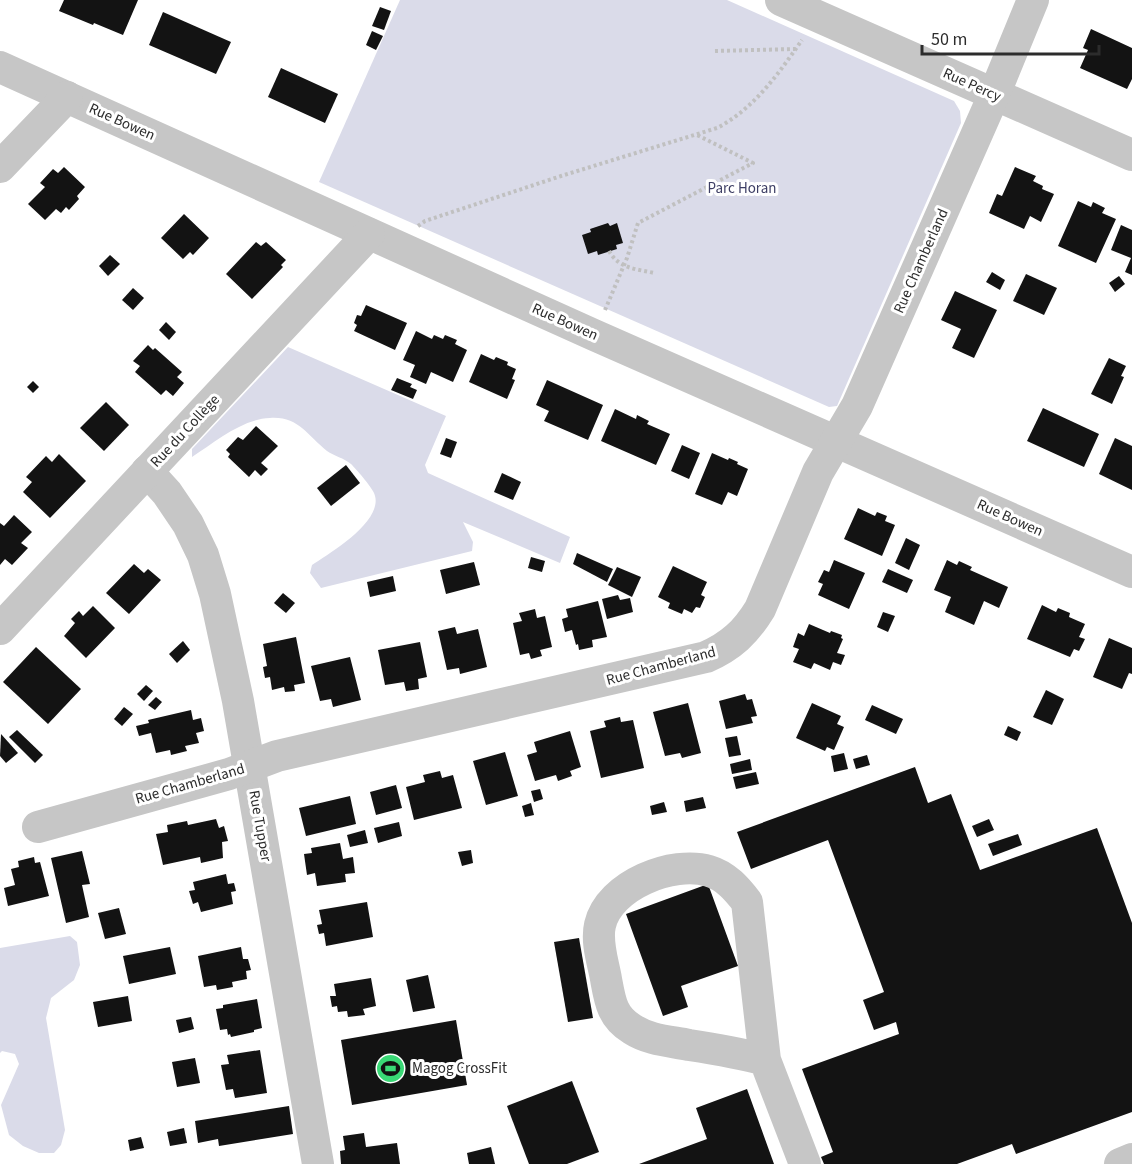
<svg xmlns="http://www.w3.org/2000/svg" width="1132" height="1164" viewBox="0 0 1132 1164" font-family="'Source Sans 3',sans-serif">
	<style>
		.green { fill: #dadbe9 }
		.building { fill: #131313 }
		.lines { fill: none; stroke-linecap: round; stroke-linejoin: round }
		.path { stroke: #c0c0c0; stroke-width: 4; stroke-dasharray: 3 3; stroke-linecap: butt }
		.minor { stroke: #c6c6c6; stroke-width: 32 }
		.labels { text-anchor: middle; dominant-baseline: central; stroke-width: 6; stroke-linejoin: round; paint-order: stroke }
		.street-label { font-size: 15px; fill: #2c2c2c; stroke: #fff }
		.park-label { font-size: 15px; fill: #3d3e64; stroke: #fff }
		.poi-label { font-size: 15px; fill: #2c2c2c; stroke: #fff; text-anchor: start }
	</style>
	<rect width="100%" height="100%" fill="#fff"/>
	<g class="green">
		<polygon points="400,0 727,0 954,101 960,111 961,123 837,406 829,407 319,182"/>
		<path d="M288,347L446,416L425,465L428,473L570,537L560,563L463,522L473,542L472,551L321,588L310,573L312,565C330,553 386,520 374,493C371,486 356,469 351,464C344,458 334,456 327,451C307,435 298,416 270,418C242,419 215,442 192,457V449Z"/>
		<polygon points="70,936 77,942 80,965 74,980 51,998 46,1018 65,1130 61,1145 54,1153 39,1153 23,1146 9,1135 1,1105 19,1064 15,1054 2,1051 0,1053 0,948"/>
	</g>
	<g class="building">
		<polygon points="64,0 138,0 123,35 94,23 93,25 59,11"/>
		<polygon points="380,7 391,11 384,30 372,26"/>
		<polygon points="163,12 231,42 216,74 149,45"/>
		<polygon points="1091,29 1132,48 1132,79 1127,89 1080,68 1088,50 1083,48"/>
		<polygon points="372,31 383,36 376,50 366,45"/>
		<polygon points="281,68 338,94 325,123 268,97"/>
		<polygon points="64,167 85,187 77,196 79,199 69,210 66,207 61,213 56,209 45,220 28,204 45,187 40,183 53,169 58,173"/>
		<polygon points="1015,167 1036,176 1033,181 1043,186 1042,189 1054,194 1041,222 1030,216 1024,229 989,213 997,194 1002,196"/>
		<polygon points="1078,201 1091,207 1093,202 1105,208 1102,213 1116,219 1096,263 1058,246"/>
		<polygon points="184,214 209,238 193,255 190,252 183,259 161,238"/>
		<polygon points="608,223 610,226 617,223 623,243 616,245 617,249 598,255 597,251 588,254 582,235 591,232 590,229"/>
		<polygon points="1121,225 1132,230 1132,275 1125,272 1131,258 1111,250"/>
		<polygon points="256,242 261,246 266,242 286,260 281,265 283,267 252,299 226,274"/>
		<polygon points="110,255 120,264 108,276 99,266"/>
		<polygon points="992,272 1005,280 1000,290 986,282"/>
		<polygon points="1026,274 1057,288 1044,315 1013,301"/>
		<polygon points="1119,276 1125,284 1115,292 1109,283"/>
		<polygon points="133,288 144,298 133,310 122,300"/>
		<polygon points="955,291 997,310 974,358 952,348 961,329 941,320"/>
		<polygon points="366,305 407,323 395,350 354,331 357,325 354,323 357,315 361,316"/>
		<polygon points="166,322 176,332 169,340 159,330"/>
		<polygon points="416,331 432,339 434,335 443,339 445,335 457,340 455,344 467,350 453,382 431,372 426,384 410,377 415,365 403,360"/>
		<polygon points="148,345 153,350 155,348 182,372 177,377 184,383 173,396 166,390 161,395 135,372 140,366 133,361"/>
		<polygon points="481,354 494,360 496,357 508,362 507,365 516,369 512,379 515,380 507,399 469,382"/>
		<polygon points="1109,358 1126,366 1121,376 1124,377 1112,404 1091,394"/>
		<polygon points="397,378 412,384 410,387 417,390 413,399 391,390"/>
		<polygon points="547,380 603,405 588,440 544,421 549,411 536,405"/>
		<polygon points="33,381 39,387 33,393 27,387"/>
		<polygon points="106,402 129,425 104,451 80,428"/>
		<polygon points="1043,408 1099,434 1084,467 1027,441"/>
		<polygon points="615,409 636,419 637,415 649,421 647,424 670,434 656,465 601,441"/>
		<polygon points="256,426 278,446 261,463 268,469 261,476 255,470 249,477 228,457 230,454 226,450 238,437 243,440"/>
		<polygon points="446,438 457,442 451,458 440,454"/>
		<polygon points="1115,438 1132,446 1132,490 1099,474"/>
		<polygon points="682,445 700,453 689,479 671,471"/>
		<polygon points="712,453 728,460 729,458 738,462 737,464 748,469 737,496 728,492 722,505 695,494"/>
		<polygon points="59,454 86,481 50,518 23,492 32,482 26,477 46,456 52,462"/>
		<polygon points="346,465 360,483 331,506 317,488"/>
		<polygon points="502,473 521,482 513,500 494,492"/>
		<polygon points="858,508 875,516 877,512 887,516 885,521 895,525 882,556 844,539"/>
		<polygon points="14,515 32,532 21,543 28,548 12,565 5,559 0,565 0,523 4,526"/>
		<polygon points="906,538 920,545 909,570 895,563"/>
		<polygon points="577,553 613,569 607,582 573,564"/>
		<polygon points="531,557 545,561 542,572 528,568"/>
		<polygon points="834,560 865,573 849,609 818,595 823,584 818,582 824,570 829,572"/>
		<polygon points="947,560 957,565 959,561 972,567 970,570 1008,587 999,608 984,601 974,625 945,612 951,597 934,590"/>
		<polygon points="474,562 480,585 446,594 440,570"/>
		<polygon points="134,564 144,573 148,569 161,580 129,614 106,593"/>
		<polygon points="673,566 707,582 701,595 705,597 700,608 696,607 692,613 684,609 682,614 668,608 670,603 658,597"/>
		<polygon points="617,567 641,577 632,597 608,585"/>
		<polygon points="888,569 913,580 907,593 882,582"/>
		<polygon points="393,576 396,591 370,597 367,582"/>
		<polygon points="283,593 295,603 286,613 274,603"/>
		<polygon points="618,595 620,600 630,598 633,612 607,619 602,599"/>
		<polygon points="598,601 607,637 592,640 593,647 579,650 578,644 576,645 572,630 565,632 562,619 568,617 566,609"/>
		<polygon points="1042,605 1056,612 1058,608 1070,613 1069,617 1085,624 1079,637 1085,639 1079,651 1074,649 1070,657 1027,639"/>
		<polygon points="93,606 115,628 86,658 64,636 75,623 71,619 79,611 83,616"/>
		<polygon points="535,609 537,618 545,616 552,647 540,650 542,656 531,659 529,653 520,655 513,623 522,621 519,613"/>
		<polygon points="883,612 895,616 888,632 877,627"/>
		<polygon points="809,624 830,633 831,631 842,635 841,638 843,639 837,653 845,655 841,665 833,662 830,670 814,663 811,669 793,662 799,649 793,647 798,633 804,636"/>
		<polygon points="455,627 457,634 478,629 487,667 460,674 459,668 447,670 438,631"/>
		<polygon points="296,637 305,683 294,685 295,691 285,692 284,687 272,690 270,677 265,678 263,667 267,666 263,644"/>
		<polygon points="1109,638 1132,648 1132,674 1129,673 1122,689 1093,677"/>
		<polygon points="183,641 190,650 177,663 169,654"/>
		<polygon points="420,642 427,677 418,679 419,689 406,691 404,682 385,685 378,650"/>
		<polygon points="36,647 81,689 48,724 3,682"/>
		<polygon points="350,657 361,700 333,707 331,699 320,701 311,666"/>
		<polygon points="146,685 153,691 144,701 137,694"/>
		<polygon points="1046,690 1064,699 1052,725 1033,717"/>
		<polygon points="745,694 747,700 752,699 757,716 751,717 753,723 726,729 719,701"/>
		<polygon points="156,697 162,702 155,710 148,705"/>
		<polygon points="688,703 701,753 682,758 680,753 665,756 653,712"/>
		<polygon points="812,703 841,716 837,724 844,727 834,750 827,747 825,751 796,738"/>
		<polygon points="872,705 903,719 896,734 865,720"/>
		<polygon points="124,707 133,714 122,726 114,719"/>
		<polygon points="191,710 193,720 201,718 204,731 196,733 199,743 185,746 187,751 171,755 170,750 156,753 151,733 139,736 136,726 149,723 148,720"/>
		<polygon points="620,717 621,722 633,720 644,768 601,778 590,731 606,727 604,721"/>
		<polygon points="1008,726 1021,732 1017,741 1004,735"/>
		<polygon points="17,730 43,755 35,763 9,737"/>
		<polygon points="570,731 581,767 570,771 572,776 558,781 556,775 535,781 527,755 537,752 534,742"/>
		<polygon points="1,734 18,753 6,763 0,756"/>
		<polygon points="737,736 741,755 729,757 725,738"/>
		<polygon points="505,752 518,796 486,805 473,761"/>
		<polygon points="844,753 848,769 834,772 831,756"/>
		<polygon points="867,755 870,765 856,769 853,759"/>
		<polygon points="750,759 752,770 732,774 730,764"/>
		<polygon points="915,767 928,803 951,794 980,870 1097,828 1132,923 1132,1112 1016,1154 1012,1144 957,1164 824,1164 821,1157 833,1152 802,1069 899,1034 896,1022 874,1030 863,1000 884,992 828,840 751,869 737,832"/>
		<polygon points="440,771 442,778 453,775 462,808 414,820 406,787 425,782 423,775"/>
		<polygon points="756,772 759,784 736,789 733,777"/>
		<polygon points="396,785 402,808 376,815 370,792"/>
		<polygon points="540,789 543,799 534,802 531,791"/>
		<polygon points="350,796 356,824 306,836 299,808"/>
		<polygon points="703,797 706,808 686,812 684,801"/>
		<polygon points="664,802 667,812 652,815 650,806"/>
		<polygon points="531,803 534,815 525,817 522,806"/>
		<polygon points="216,819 219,828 224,826 228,841 222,842 223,858 201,863 200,857 163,865 156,834 168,832 167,825 187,821 188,825"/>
		<polygon points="989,819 994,830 977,837 972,826"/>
		<polygon points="399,822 402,836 378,843 374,828"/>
		<polygon points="365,830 368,843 350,847 347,835"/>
		<polygon points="1018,834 1022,845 993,856 988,844"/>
		<polygon points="340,843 343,859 353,857 355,873 345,874 346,882 317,886 315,873 307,875 304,854 312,853 311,848"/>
		<polygon points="471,850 473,863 462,866 458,852"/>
		<polygon points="82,851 90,884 82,885 89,917 66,923 51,858"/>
		<polygon points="34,857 35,863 40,862 49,896 8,906 4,888 15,885 11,869 19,867 18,861"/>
		<polygon points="226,874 228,884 234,883 236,891 231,892 233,904 201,912 198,902 193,904 189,891 195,890 193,882"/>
		<polygon points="708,884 738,966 681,986 688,1007 663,1016 626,914"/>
		<polygon points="367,902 373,937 326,946 324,933 319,934 317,925 322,924 319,910"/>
		<polygon points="119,908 126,934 105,939 98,913"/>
		<polygon points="579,938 593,1018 568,1022 554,942"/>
		<polygon points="170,947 176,974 129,984 123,956"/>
		<polygon points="241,947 243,959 248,959 251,970 246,971 247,979 232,982 233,987 217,990 216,985 204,987 198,956"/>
		<polygon points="428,975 435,1008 413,1012 406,980"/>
		<polygon points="371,978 376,1006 363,1009 365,1015 348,1017 347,1011 338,1012 337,1006 332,1007 330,996 336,996 334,984"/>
		<polygon points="128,996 132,1021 98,1027 93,1002"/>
		<polygon points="257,999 262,1028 254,1030 254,1032 231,1037 230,1034 228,1035 227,1029 220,1030 216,1009 223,1008 223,1005"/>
		<polygon points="191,1017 194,1029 179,1033 176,1020"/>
		<polygon points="456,1020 467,1085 352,1105 341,1040"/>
		<polygon points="260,1050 267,1093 235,1098 233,1089 226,1090 221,1065 229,1064 227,1055"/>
		<polygon points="195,1058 200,1083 177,1087 172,1062"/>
		<polygon points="572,1081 599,1152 567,1164 529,1164 507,1106"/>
		<polygon points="747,1089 774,1164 639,1164 707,1139 696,1108"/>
		<polygon points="289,1106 293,1134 219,1146 218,1139 198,1143 195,1121"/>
		<polygon points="184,1128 187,1143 170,1146 167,1132"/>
		<polygon points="364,1133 366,1147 397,1143 400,1164 341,1164 340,1151 345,1150 343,1136"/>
		<polygon points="141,1137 144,1148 130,1151 128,1140"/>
		<polygon points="491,1147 495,1164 469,1164 467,1153"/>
	</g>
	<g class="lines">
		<g class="path">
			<polyline points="715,51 795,49"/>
			<path d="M418,226L425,221L561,176L717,128C754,109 779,73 802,40"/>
			<path d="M609,251C619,269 637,269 654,273"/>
			<polyline points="605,310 627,258 638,223 753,163 697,135"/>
		</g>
		<g class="minor">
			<polyline points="781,0 1132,155"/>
			<polyline points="0,67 594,335 1132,572"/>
			<polyline points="0,167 67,97"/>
			<polyline points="147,471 167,493 188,524 203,555 215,594 238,701 318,1164"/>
			<polyline points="0,629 369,234"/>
			<path d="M38,827L229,774L277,756L706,657C731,646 746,632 760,609L818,472L857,406L994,95L1033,0"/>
			<path d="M765,1060C740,1053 715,1049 689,1045C669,1041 649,1040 632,1029C612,1017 610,1001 606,979C603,962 596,942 600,925C609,885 673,860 709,871C726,876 737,889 747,902L765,1060L805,1164"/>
			<polyline points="1120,1164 1132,1159"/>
		</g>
	</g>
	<defs>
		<symbol id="stadium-disc" viewBox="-11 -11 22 22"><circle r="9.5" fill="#39d875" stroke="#fff"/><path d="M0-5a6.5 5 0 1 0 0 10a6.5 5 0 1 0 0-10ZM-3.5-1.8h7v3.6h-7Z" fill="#111"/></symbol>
	</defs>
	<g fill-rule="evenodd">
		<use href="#stadium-disc" x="374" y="1052" width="33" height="33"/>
	</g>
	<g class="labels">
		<g class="street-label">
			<text transform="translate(972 85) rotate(24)">Rue Percy</text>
			<text transform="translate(122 122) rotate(24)">Rue Bowen</text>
			<text transform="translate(921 261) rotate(-66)">Rue Chamberland</text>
			<text transform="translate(565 322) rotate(24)">Rue Bowen</text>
			<text transform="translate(185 431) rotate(-47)">Rue du Collège</text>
			<text transform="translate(1010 518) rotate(24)">Rue Bowen</text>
			<text transform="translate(661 666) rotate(-15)">Rue Chamberland</text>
			<text transform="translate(190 784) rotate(-16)">Rue Chamberland</text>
			<text transform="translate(260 826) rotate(80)">Rue Tupper</text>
		</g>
		<g class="park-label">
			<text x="742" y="188">Parc Horan</text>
		</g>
		<g class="poi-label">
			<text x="412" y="1068">Magog CrossFit</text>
		</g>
	</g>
	<path d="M922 45v9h177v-9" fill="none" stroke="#2c2c2c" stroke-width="3"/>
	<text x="931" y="45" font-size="18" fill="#2c2c2c" stroke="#ffffff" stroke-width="4.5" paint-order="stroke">50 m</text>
</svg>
